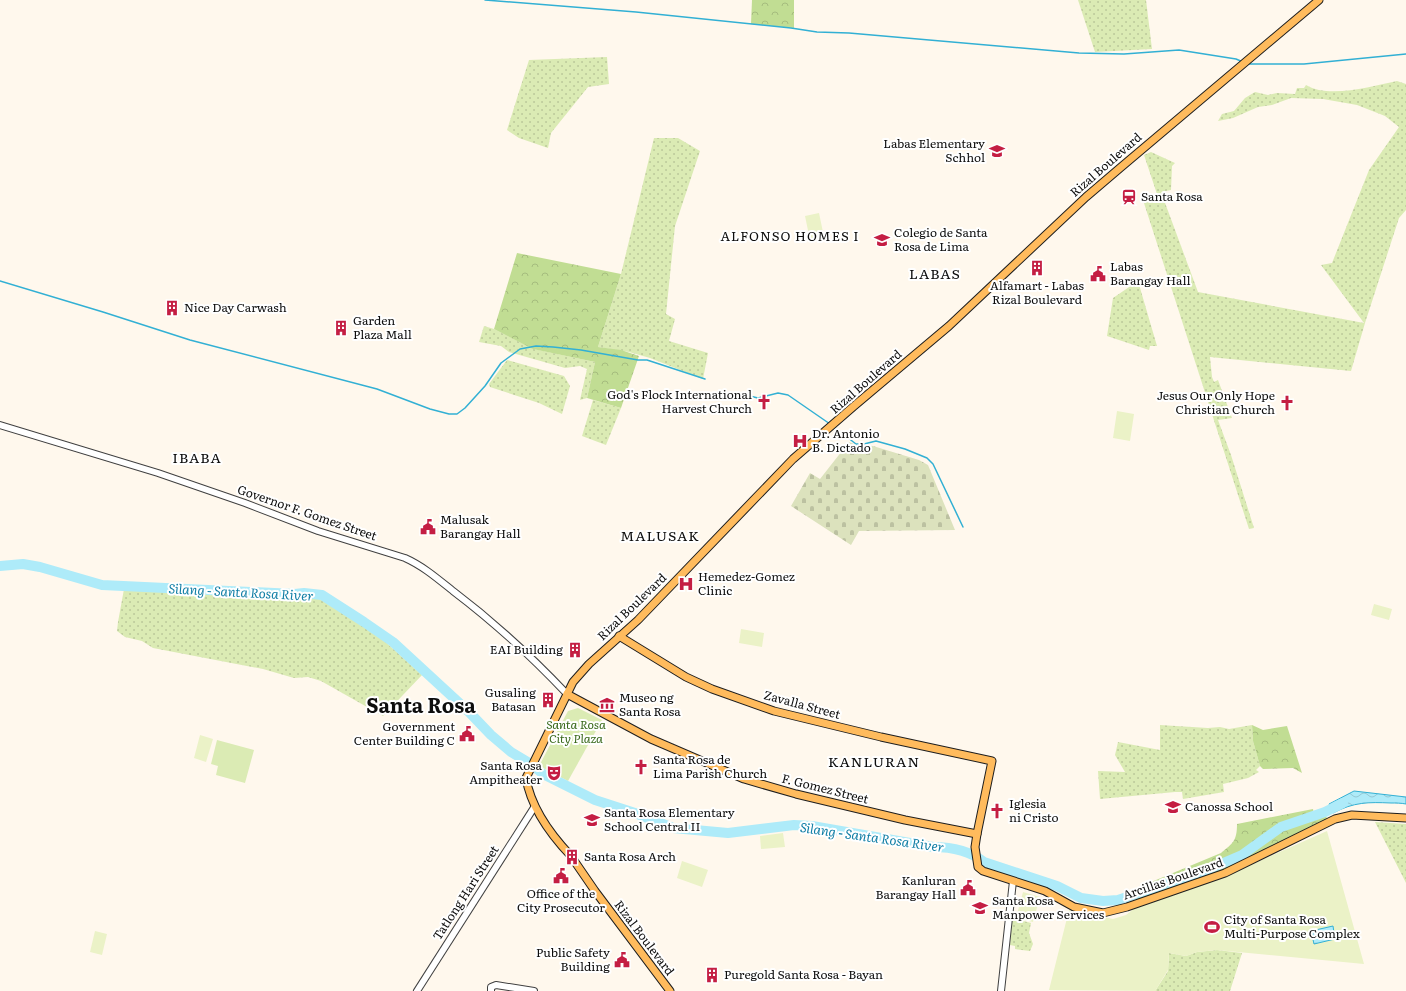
<svg xmlns="http://www.w3.org/2000/svg" width="1406" height="991" font-family="Literata,serif">
<style>
.grass{fill:url(#grass-dots)}
.forest{fill:url(#forest-crowns)}
.cemetery{fill:url(#cemetery-stones)}
.park{fill:#dbebb4}
.pitch{fill:#ebf2c7}
.water{fill:url(#water-waves);stroke:#32b0d4}
.lines{fill:none;stroke-linecap:round;stroke-linejoin:round}
.stream{stroke:#32b0d4;stroke-width:1.5}
.river{stroke:#aeebf9;stroke-width:10}
.minor-casing{stroke:#404040;stroke-width:8}
.major-casing{stroke:#1e1e1e;stroke-width:9}
.minor{stroke:#fff;stroke-width:6}
.major{stroke:#ffbb5d;stroke-width:7}
.labels{text-anchor:middle;stroke-width:4;stroke-linejoin:round;paint-order:stroke}
.poi-label{font-size:12px;fill:#0d0d0d;stroke:#fff;text-anchor:start}
.street-label{font-size:12px;fill:#0d0d0d;stroke:#fff}
.park-label{font-size:12px;font-style:italic;fill:#38681a;stroke:#fff}
.neighbourhood-label{font-size:13px;letter-spacing:1px;fill:#0d0d0d;stroke:#fff}
.water-label{font-size:13px;font-style:italic;fill:#107ea5;stroke:#fff}
.quarter-label{font-size:14px;letter-spacing:1px;fill:#0d0d0d;stroke:#fff}
.town-label{font-size:20px;font-weight:bold;fill:#0d0d0d;stroke:#fff}
</style>
<defs>
<pattern id="grass-dots" width="8" height="8" patternUnits="userSpaceOnUse"><rect width="8" height="8" fill="#dbebb4"/><path d="M2 2h.1M6 6h.1" fill="none" stroke="#bbc89a" stroke-width="1.8" stroke-linecap="round"/></pattern>
<pattern id="forest-crowns" width="20" height="18" patternUnits="userSpaceOnUse"><rect width="20" height="18" fill="#c1dd93"/><path d="M2 6a3 3 0 1 1 6 0M12 15a3 3 0 1 1 6 0" fill="none" stroke="#a5bc7e"/></pattern>
<pattern id="cemetery-stones" width="16" height="16" patternUnits="userSpaceOnUse"><rect width="16" height="16" fill="#dce2bd"/><path d="M2 7V4a2 2 0 0 1 4 0v3zM10 15v-3a2 2 0 0 1 4 0v3z" fill="#bcc1a1"/></pattern>
<pattern id="water-waves" width="16" height="10" patternUnits="userSpaceOnUse"><rect width="16" height="10" fill="#aeebf9"/><path d="M0 5q4-4 8 0t8 0" fill="none" stroke="#94c8d4"/></pattern>
</defs>
<rect width="100%" height="100%" fill="#fff8ed"/>
<!-- grass -->
<g class="grass">
<path d="M1078,0H1146L1152,49L1095,52Z"/>
<path d="M607,57L609,84L588,87L551,133L548,148L519,138L507,130L529,60Z"/>
<path d="M1397,81L1406,84V210L1399,218L1365,323L1351,371L1210,357L1212,377L1214,382L1218,380L1232,418L1218,420L1231,455L1254,528L1249,529L1143,200L1157,194L1144,155L1151,152L1175,163L1172,166L1171,190L1161,192L1198,292L1364,323L1321,265L1332,263L1369,170L1399,127L1385,116L1357,105L1323,99L1291,98L1272,105L1258,107L1233,118L1218,121L1222,114L1234,111L1245,98L1255,92L1268,95L1277,93L1295,94L1297,88H1304L1306,85C1329,99 1372,86 1397,81Z"/>
<path d="M654,138H678L700,151L675,226L666,314L675,319L669,341L708,353L703,379L650,358L629,352L598,347L621,274Z"/>
<path d="M1138,281L1157,346H1150L1149,350L1107,336L1113,298Z"/>
<path d="M484,326L494,329L534,349L595,362L587,398L580,400L587,369L580,366L565,368L509,352L501,346L479,342Z"/>
<path d="M507,360L564,376L570,386L562,414L539,403L490,387L489,384Z"/>
<path d="M593,400L621,408L606,445L582,436Z"/>
<path d="M124,589L208,592L280,596L292,599L305,597L320,599L369,627L422,675L383,716L321,681L308,677L294,678L263,669L153,648L142,641L125,637L117,631L118,622Z"/>
<path d="M1160,725L1208,728L1220,727L1229,729L1252,725L1253,741L1260,766L1256,770L1259,772L1248,778L1223,784L1224,792L1183,799L1182,792H1175L1100,799L1098,771L1125,772L1115,755L1118,742L1160,750Z"/>
<path d="M1375,822L1406,824V883L1405,881Z"/>
<path d="M1012,918L1031,923L1029,933L1033,944L1030,951L1015,949V946L1010,945Z"/>
<path d="M1217,950L1242,953L1230,991H1155L1168,971L1169,953L1186,956L1197,952Z"/>
</g>
<!-- forest -->
<g class="forest">
<path d="M752,0H794V28L751,24Z"/>
<path d="M517,253L621,274L598,347L621,350L639,356L621,408L587,398L595,362L533,349L494,329Z"/>
<path d="M1252,725L1263,730L1287,726L1302,773L1293,768L1263,769L1260,766L1253,741Z"/>
<path d="M1313,809L1314,815L1325,812L1327,819L1217,873L1138,900L1132,890L1221,853C1233,843 1237,841 1237,824Z"/>
</g>
<!-- cemetery -->
<path class="cemetery" d="M849,442L856,445L873,446L919,460L928,465L955,530L859,531L851,545L791,506L810,473L820,479Z"/>
<!-- park -->
<g class="park">
<path d="M578,708L602,720L568,781L539,766L568,711Z"/>
<path d="M217,740L254,750L245,783L216,775L218,766L211,764Z"/>
</g>
<!-- pitch -->
<g class="pitch">
<path d="M819,213L824,237L810,240L805,216Z"/>
<path d="M1117,411L1134,414L1130,441L1113,438Z"/>
<path d="M1374,604L1392,609L1389,620L1371,615Z"/>
<path d="M741,629L764,633L762,647L739,643Z"/>
<path d="M200,735L213,739L206,762L194,758Z"/>
<path d="M1327,831L1364,964L1217,950L1197,952L1186,956L1169,953L1168,970L1155,991L1049,990L1069,910L1113,919L1126,915L1136,907L1221,878Z"/>
<path d="M783,833L785,847L761,849L760,836Z"/>
<path d="M682,861L708,870L702,887L677,878Z"/>
<path d="M1023,892L1040,897L1033,922L1016,918Z"/>
<path d="M95,931L107,934L102,955L90,952Z"/>
</g>
<!-- water -->
<g class="water">
<path d="M1354,791L1406,797V804C1401,803 1396,803 1391,803C1368,802 1354,802 1333,813L1329,804Z"/>
<path d="M1333,926L1335,939L1314,944L1311,931Z"/>
</g>
<g class="lines">
<!-- stream -->
<g class="stream">
<path d="M485,0L636,12L791,28L817,32L849,33L1079,53L1124,54L1179,50L1236,59L1243,62"/>
<path d="M1247,63L1250,64H1304L1406,54"/>
<path d="M0,281L103,312L190,340L377,389L430,409L449,414H457L465,408L485,386L501,363L520,349L536,346L553,347L581,350L638,360H647L705,379"/>
<path d="M737,393L758,398L778,393L788,395L830,424"/>
<path d="M834,427L856,444H864L876,441L905,449L927,458L933,464L963,527"/>
</g>
<!-- river -->
<path class="river" d="M0,566L23,564L40,567L102,585L295,594L304,593L322,595L364,622L393,642L469,712L491,735L511,752L531,764L543,774L595,800L635,813L673,828L728,833L794,825L812,826L933,847C952,847 970,851 984,862L1057,886L1081,898L1103,901L1118,900L1207,870L1242,855L1281,827L1325,812L1343,803"/>
<defs>
<g id="minor">
<path d="M0,425L158,473L245,503L318,531L405,558C423,566 438,579 453,591C494,622 532,657 567,694"/>
<path d="M417,991L535,806"/>
<path d="M491,991V987L496,985L534,991"/>
<path d="M1001,991L1013,881"/>
</g>
<g id="major">
<path d="M619,636L686,677L712,689L774,711L881,737L992,761L977,834L975,847L978,867L983,871L1045,891L1074,907L1103,913L1127,907L1225,873L1335,819L1352,815L1406,818"/>
<path d="M567,694L651,739L744,779L796,794L905,820L977,834"/>
<path d="M571,856C551,835 531,808 526,778L573,682L589,664L638,620L793,459L854,406L949,326L1086,197L1120,168L1319,0"/>
<path d="M573,859L595,891L670,991"/>
</g>
</defs>
<!-- minor casing -->
<use href="#minor" class="minor-casing"/>
<!-- major casing -->
<use href="#major" class="major-casing"/>
<!-- minor -->
<use href="#minor" class="minor"/>
<!-- major -->
<use href="#major" class="major"/>
</g>
<!-- icons -->
<defs>
<symbol id="school-bare" viewBox="-9 -9 18 18"><path d="M0-5L7-2L0 1L-7-2ZM-4 1L0 2.5L4 1V4Q0 6-4 4Z" fill="#c41e43" stroke="#fff" stroke-width="2.5" paint-order="stroke"/></symbol>
<symbol id="station-bare" viewBox="-9 -9 18 18"><path d="M-3-6H3Q5-6 5-4V2Q5 4 3 4L4.5 6H3L1.5 4h-3L-3 6H-4.5L-3 4Q-5 4-5 2V-4Q-5-6-3-6ZM-3.5-4v3h7v-3ZM-3.5 1v1.5H-2V1ZM2 1v1.5H3.5V1Z" fill="#c41e43" stroke="#fff" stroke-width="2.5" paint-order="stroke"/></symbol>
<symbol id="building-bare" viewBox="-9 -9 18 18"><path d="M-4-6H4V6H1V3H-1V6H-4ZM-2.5-4.3h1.7v1.8h-1.7ZM.8-4.3h1.7v1.8H.8ZM-2.5-1h1.7V.8h-1.7ZM.8-1h1.7V.8H.8Z" fill="#c41e43" stroke="#fff" stroke-width="2.5" paint-order="stroke"/></symbol>
<symbol id="civic-bare" viewBox="-9 -9 18 18"><path d="M-.6-6.5H3V-4.5H.6V-3L4-1V1h2V6H-6V1h2V-1L-.6-3ZM-1.2 2.5V6h2.4V2.5Z" fill="#c41e43" stroke="#fff" stroke-width="2.5" paint-order="stroke"/></symbol>
<symbol id="church-bare" viewBox="-9 -9 18 18"><path d="M-1.2-6h2.4v3.5h3.3v2.4h-3.3V6h-2.4V-.1h-3.3v-2.4h3.3Z" fill="#c41e43" stroke="#fff" stroke-width="2.5" paint-order="stroke"/></symbol>
<symbol id="hospital-bare" viewBox="-9 -9 18 18"><path d="M-5-5h3v3.5h4V-5h3V5h-3V1.5h-4V5h-3Z" fill="#c41e43" stroke="#fff" stroke-width="2.5" paint-order="stroke"/></symbol>
<symbol id="museum-bare" viewBox="-9 -9 18 18"><path d="M0-6L6-3V-2H-6V-3ZM-5-1h2V3h-2ZM-1-1h2V3h-2ZM3-1h2V3H3ZM-6 4H6V6H-6Z" fill="#c41e43" stroke="#fff" stroke-width="2.5" paint-order="stroke"/></symbol>
<symbol id="theatre-bare" viewBox="-9 -9 18 18"><path d="M-5-5.5Q0-4 5-5.5V0Q5 5 0 6Q-5 5-5 0ZM-3.3-2.5H-1v1.5H-3.3ZM1-2.5H3.3v1.5H1ZM-2.8 1Q0 5.5 2.8 1Z" fill="#c41e43" stroke="#fff" stroke-width="2.5" paint-order="stroke"/></symbol>
<symbol id="university-bare" viewBox="-9 -9 18 18"><path d="M0-5L7-2L0 1L-7-2ZM-4 1L0 2.5L4 1V4Q0 6-4 4Z" fill="#c41e43" stroke="#fff" stroke-width="2.5" paint-order="stroke"/></symbol>
<symbol id="stadium-bare" viewBox="-9 -9 18 18"><path d="M0-5a6.5 5 0 1 0 0 10a6.5 5 0 1 0 0-10ZM-3.5-1.8h7v3.6h-7Z" fill="#c41e43" stroke="#fff" stroke-width="2.5" paint-order="stroke"/></symbol>
</defs>
<g fill-rule="evenodd">
<use href="#school-bare" x="986" y="140" width="22" height="22"/>
<use href="#station-bare" x="1118" y="186" width="22" height="22"/>
<use href="#school-bare" x="871" y="229" width="22" height="22"/>
<use href="#building-bare" x="1026" y="257" width="22" height="22"/>
<use href="#civic-bare" x="1087" y="263" width="22" height="22"/>
<use href="#building-bare" x="161" y="297" width="22" height="22"/>
<use href="#building-bare" x="330" y="317" width="22" height="22"/>
<use href="#church-bare" x="753" y="391" width="22" height="22"/>
<use href="#church-bare" x="1276" y="392" width="22" height="22"/>
<use href="#hospital-bare" x="789" y="430" width="22" height="22"/>
<use href="#civic-bare" x="417" y="516" width="22" height="22"/>
<use href="#hospital-bare" x="675" y="573" width="22" height="22"/>
<use href="#building-bare" x="564" y="639" width="22" height="22"/>
<use href="#building-bare" x="537" y="689" width="22" height="22"/>
<use href="#museum-bare" x="596" y="694" width="22" height="22"/>
<use href="#civic-bare" x="456" y="723" width="22" height="22"/>
<use href="#church-bare" x="630" y="756" width="22" height="22"/>
<use href="#theatre-bare" x="543" y="762" width="22" height="22"/>
<use href="#school-bare" x="1162" y="796" width="22" height="22"/>
<use href="#church-bare" x="986" y="800" width="22" height="22"/>
<use href="#school-bare" x="581" y="809" width="22" height="22"/>
<use href="#building-bare" x="561" y="846" width="22" height="22"/>
<use href="#civic-bare" x="550" y="865" width="22" height="22"/>
<use href="#civic-bare" x="957" y="877" width="22" height="22"/>
<use href="#university-bare" x="969" y="897" width="22" height="22"/>
<use href="#stadium-bare" x="1201" y="916" width="22" height="22"/>
<use href="#civic-bare" x="611" y="949" width="22" height="22"/>
<use href="#building-bare" x="701" y="964" width="22" height="22"/>
</g>
<g class="labels">
<!-- poi labels -->
<g class="poi-label">
<text x="985" y="148" text-anchor="end">Labas Elementary<tspan x="985" dy="14">Schhol</tspan></text>
<text x="1141" y="201">Santa Rosa</text>
<text x="894" y="237">Colegio de Santa<tspan x="894" dy="14">Rosa de Lima</tspan></text>
<text x="1110" y="271">Labas<tspan x="1110" dy="14">Barangay Hall</tspan></text>
<text x="1037" y="290" text-anchor="middle">Alfamart - Labas<tspan x="1037" dy="14">Rizal Boulevard</tspan></text>
<text x="184" y="312">Nice Day Carwash</text>
<text x="353" y="325">Garden<tspan x="353" dy="14">Plaza Mall</tspan></text>
<text x="752" y="399" text-anchor="end">God's Flock International<tspan x="752" dy="14">Harvest Church</tspan></text>
<text x="1275" y="400" text-anchor="end">Jesus Our Only Hope<tspan x="1275" dy="14">Christian Church</tspan></text>
<text x="812" y="438">Dr. Antonio<tspan x="812" dy="14">B. Dictado</tspan></text>
<text x="440" y="524">Malusak<tspan x="440" dy="14">Barangay Hall</tspan></text>
<text x="698" y="581">Hemedez-Gomez<tspan x="698" dy="14">Clinic</tspan></text>
<text x="563" y="654" text-anchor="end">EAI Building</text>
<text x="536" y="697" text-anchor="end">Gusaling<tspan x="536" dy="14">Batasan</tspan></text>
<text x="619" y="702">Museo ng<tspan x="619" dy="14">Santa Rosa</tspan></text>
<text x="455" y="731" text-anchor="end">Government<tspan x="455" dy="14">Center Building C</tspan></text>
<text x="653" y="764">Santa Rosa de<tspan x="653" dy="14">Lima Parish Church</tspan></text>
<text x="542" y="770" text-anchor="end">Santa Rosa<tspan x="542" dy="14">Ampitheater</tspan></text>
<text x="1009" y="808">Iglesia<tspan x="1009" dy="14">ni Cristo</tspan></text>
<text x="1185" y="811">Canossa School</text>
<text x="604" y="817">Santa Rosa Elementary<tspan x="604" dy="14">School Central II</tspan></text>
<text x="584" y="861">Santa Rosa Arch</text>
<text x="956" y="885" text-anchor="end">Kanluran<tspan x="956" dy="14">Barangay Hall</tspan></text>
<text x="561" y="898" text-anchor="middle">Office of the<tspan x="561" dy="14">City Prosecutor</tspan></text>
<text x="992" y="905">Santa Rosa<tspan x="992" dy="14">Manpower Services</tspan></text>
<text x="1224" y="924">City of Santa Rosa<tspan x="1224" dy="14">Multi-Purpose Complex</tspan></text>
<text x="610" y="957" text-anchor="end">Public Safety<tspan x="610" dy="14">Building</tspan></text>
<text x="724" y="979">Puregold Santa Rosa - Bayan</text>
</g>
<!-- street labels -->
<g class="street-label">
<text transform="translate(1106 165) rotate(-41)" y="4">Rizal Boulevard</text>
<text transform="translate(866 382) rotate(-41)" y="4">Rizal Boulevard</text>
<text transform="translate(307 513) rotate(19)" y="4">Governor F. Gomez Street</text>
<text transform="translate(632 607) rotate(-44)" y="4">Rizal Boulevard</text>
<text transform="translate(802 705) rotate(15)" y="4">Zavalla Street</text>
<text transform="translate(825 789) rotate(14)" y="4">F. Gomez Street</text>
<text transform="translate(1173 879) rotate(-19)" y="4">Arcillas Boulevard</text>
<text transform="translate(466 893) rotate(-57)" y="4">Tatlong Hari Street</text>
<text transform="translate(644 938) rotate(53)" y="4">Rizal Boulevard</text>
</g>
<!-- park labels -->
<g class="park-label">
<text x="576" y="729">Santa Rosa<tspan x="576" dy="14">City Plaza</tspan></text>
</g>
<!-- neighbourhood labels -->
<g class="neighbourhood-label">
<text x="790" y="241">ALFONSO HOMES I</text>
</g>
<!-- water labels -->
<g class="water-label">
<text transform="translate(241 592) rotate(3)" y="5">Silang - Santa Rosa River</text>
<text transform="translate(872 837) rotate(8)" y="5">Silang - Santa Rosa River</text>
</g>
<!-- quarter labels -->
<g class="quarter-label">
<text x="935" y="279">LABAS</text>
<text x="197" y="463">IBABA</text>
<text x="660" y="541">MALUSAK</text>
<text x="874" y="767">KANLURAN</text>
</g>
<!-- town labels -->
<g class="town-label">
<text x="421" y="713">Santa Rosa</text>
</g>
</g>
</svg>
